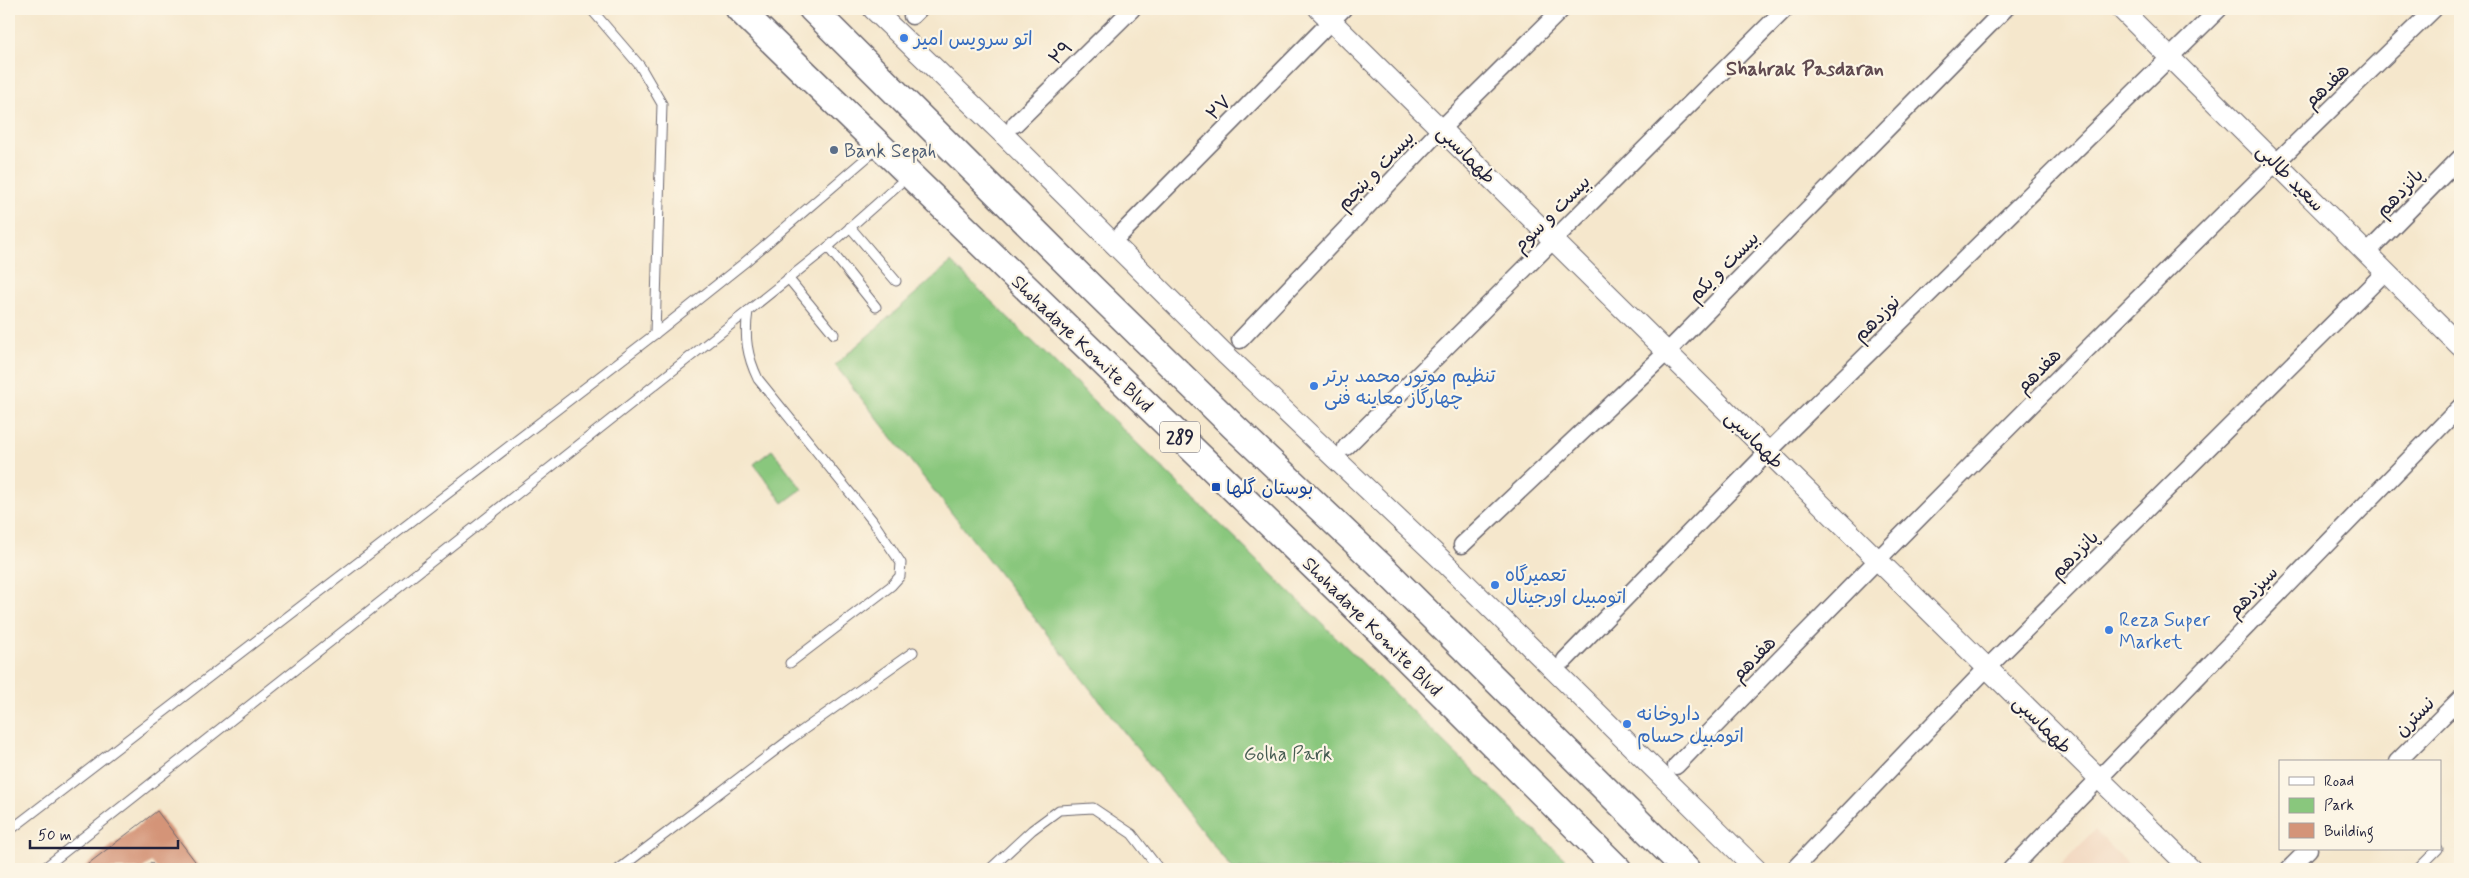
<svg xmlns="http://www.w3.org/2000/svg" width="2469" height="878" font-family="Mynerve,'Playpen Sans Arabic',sans-serif">
<style>
.built{fill:#f1d5bd}
.green{fill:#89c77d;stroke:#56745c}
.building{fill:#d49478}
.lines{fill:none;stroke-linecap:round;stroke-linejoin:round}
.service-casing{stroke:#6c676e;stroke-width:11}
.minor-casing{stroke:#6c676e;stroke-width:19}
.tertiary-casing{stroke:#6c676e;stroke-width:22}
.primary-casing{stroke:#6c676e;stroke-width:29}
.service{stroke:#fff;stroke-width:9}
.minor{stroke:#fff;stroke-width:16}
.tertiary{stroke:#fff;stroke-width:20}
.primary{stroke:#fff;stroke-width:26}
.shop-dot{fill:#3f7fe0;stroke:#fcf5e5;stroke-width:2}
.service-dot{fill:#5c6f8a;stroke:#fcf5e5;stroke-width:2}
.transit-dot{fill:#1a4fb4;stroke:#fcf5e5;stroke-width:2}
.labels{text-anchor:middle;stroke-width:4.5;stroke-linejoin:round;paint-order:stroke}
.shield{fill:#fcf5e5;stroke:#63616e;stroke-width:1}
.shield-label{font-size:18px;font-weight:bold;fill:#22223b}
.shop-label{font-size:19px;fill:#366cbe;stroke:#fcf5e5;text-anchor:start}
.street-label{font-size:19px;fill:#22223b;stroke:#fcf5e5}
.service-label{font-size:19px;fill:#4e5e75;stroke:#fcf5e5;text-anchor:start}
.transit-label{font-size:19px;fill:#164399;stroke:#fcf5e5;text-anchor:start}
.park-label{font-size:19px;fill:#465c52;stroke:#fcf5e5}
.neighbourhood-label{font-size:20px;font-weight:bold;fill:#604a50;stroke:#fcf5e5}
</style>
<rect width="100%" height="100%" fill="#fcf5e5"/>
<filter id="ink" filterUnits="userSpaceOnUse"><feTurbulence type="fractalNoise" baseFrequency=".02" numOctaves="2"/><feDisplacementMap in="SourceGraphic" scale="10" xChannelSelector="R" yChannelSelector="G"/><feConvolveMatrix kernelMatrix="1 2 1 2 8 2 1 2 1" color-interpolation-filters="sRGB"/></filter>
<filter id="wash" filterUnits="userSpaceOnUse"><feTurbulence type="fractalNoise" baseFrequency=".0096" numOctaves="4" result="noise"/><feDisplacementMap in="SourceGraphic" scale="20" xChannelSelector="R" yChannelSelector="G"/><feGaussianBlur stdDeviation="1.12" result="paint"/><feColorMatrix in="noise" values="0 0 0 0 0 0 0 0 0 0 0 0 0 0 0 0 0 1.4 0 .05"/><feComposite in="paint" operator="in"/></filter>
<g filter="url(#wash)">
<rect width="100%" height="100%" fill="#f5e7cc"/>
<!-- built -->
<path class="built" d="M2095,830L2133,869H2057Z"/>
<!-- green -->
<g class="green">
<path d="M951,262L1528,824L1575,869H1232L835,365Z"/>
<path d="M772,450L802,489L783,503L754,464Z"/>
</g>
<g id="blocks">
<!-- building -->
<path class="building" d="M157,811L201,869H157L151,862L142,869H86L84,867Z"/>
</g>
</g>
<g filter="url(#ink)">
<use href="#blocks" fill-opacity="0" stroke="#6c676e" stroke-width="1"/>
<g class="lines">
<defs>
<g id="service">
<path d="M591,9L640,66L662,104L655,334"/>
<path d="M850,227L896,281"/>
<path d="M828,247L876,307"/>
<path d="M788,278L834,334"/>
<path d="M748,311C744,337 747,356 758,379L872,520L901,563L900,576L891,586L790,663"/>
<path d="M9,831L655,334L744,263L879,147"/>
<path d="M43,869L748,311L828,247L907,177"/>
<path d="M619,869L789,740L913,652"/>
<path d="M990,869L1032,830L1059,810L1093,808L1132,834L1159,869"/>
<path d="M2418,869L2438,849"/>
</g>
<g id="minor">
<path d="M912,16L919,9"/>
<path d="M1015,124L1132,9"/>
<path d="M1122,233L1343,9"/>
<path d="M2367,253L2460,158"/>
<path d="M1240,340L1441,129L1562,9"/>
<path d="M1346,447L1785,9"/>
<path d="M1462,545L1667,352L2005,9"/>
<path d="M1565,660L1768,452L2219,9"/>
<path d="M2397,762L2460,699"/>
<path d="M1676,766C1925,509 2177,257 2434,9"/>
<path d="M1794,869L1987,668L2385,272"/>
<path d="M2011,869L2460,407"/>
<path d="M2289,869L2309,849"/>
</g>
<g id="tertiary">
<path d="M873,9L1004,135L1226,355L1443,561L1756,869"/>
<path d="M1319,9L2191,869"/>
<path d="M2121,9L2460,346"/>
</g>
<g id="primary">
<path d="M739,9L1347,599L1618,869"/>
<path d="M812,9L1092,288L1234,427L1384,569L1686,869"/>
</g>
</defs>
<!-- service casing -->
<use href="#service" class="service-casing"/>
<!-- minor casing -->
<use href="#minor" class="minor-casing"/>
<!-- tertiary casing -->
<use href="#tertiary" class="tertiary-casing"/>
<!-- primary casing -->
<use href="#primary" class="primary-casing"/>
<!-- service -->
<use href="#service" class="service"/>
<!-- minor -->
<use href="#minor" class="minor"/>
<!-- tertiary -->
<use href="#tertiary" class="tertiary"/>
<!-- primary -->
<use href="#primary" class="primary"/>
</g>
</g>
<!-- markers -->
<g class="shop-dot">
<circle cx="904" cy="38" r="5"/>
<circle cx="1314" cy="386" r="5"/>
<circle cx="1495" cy="585" r="5"/>
<circle cx="2109" cy="630" r="5"/>
<circle cx="1627" cy="724" r="5"/>
</g>
<circle class="service-dot" cx="834" cy="150" r="5"/>
<rect class="transit-dot" x="1211" y="482" width="10" height="10" rx="2.5"/>
<g class="labels">
<!-- shield labels -->
<rect class="shield" x="1160" y="421.5" width="40" height="31" rx="4"/>
<g class="shield-label">
<text x="1180" y="443">289</text>
</g>
<!-- shop labels -->
<g class="shop-label">
<text x="914" y="45">اتو سرویس امیر</text>
<text x="1324" y="382">تنظیم موتور محمد برتر<tspan x="1324" dy="22">چهارگاز معاینه فنی</tspan></text>
<text x="1505" y="581">تعمیرگاه<tspan x="1505" dy="22">اتومبیل اورجینال</tspan></text>
<text x="2119" y="626">Reza Super<tspan x="2119" dy="22">Market</tspan></text>
<text x="1637" y="720">داروخانه<tspan x="1637" dy="22">اتومبیل حسام</tspan></text>
</g>
<!-- street labels -->
<g class="street-label">
<text transform="translate(1060 52) rotate(-45)" y="7">۲۹</text>
<text transform="translate(2326 85) rotate(-44)" y="7">هفدهم</text>
<text transform="translate(1218 107) rotate(-45)" y="7">۲۷</text>
<text transform="translate(1467 154) rotate(45)" y="7">طهماسبی</text>
<text transform="translate(1375 170) rotate(-46)" y="7">بیست و پنجم</text>
<text transform="translate(2291 177) rotate(45)" y="7">سعید طالبی</text>
<text transform="translate(2399 192) rotate(-46)" y="7">پانزدهم</text>
<text transform="translate(1551 213) rotate(-45)" y="7">بیست و سوم</text>
<text transform="translate(1723 266) rotate(-45)" y="7">بیست و یکم</text>
<text transform="translate(1876 318) rotate(-45)" y="7">نوزدهم</text>
<text transform="translate(1083 343) rotate(44)" y="7">Shohadaye Komite Blvd</text>
<text transform="translate(2038 370) rotate(-45)" y="7">هفدهم</text>
<text transform="translate(1755 439) rotate(45)" y="7">طهماسبی</text>
<text transform="translate(2074 554) rotate(-45)" y="7">پانزدهم</text>
<text transform="translate(2252 591) rotate(-46)" y="7">سیزدهم</text>
<text transform="translate(1373 626) rotate(45)" y="7">Shohadaye Komite Blvd</text>
<text transform="translate(1753 658) rotate(-46)" y="7">هفدهم</text>
<text transform="translate(2414 716) rotate(-45)" y="7">نسترن</text>
<text transform="translate(2043 724) rotate(45)" y="7">طهماسبی</text>
</g>
<!-- service labels -->
<g class="service-label">
<text x="844" y="157">Bank Sepah</text>
</g>
<!-- transit labels -->
<g class="transit-label">
<text x="1226" y="494">بوستان گلها</text>
</g>
<!-- park labels -->
<g class="park-label">
<text x="1288" y="760">Golha Park</text>
</g>
<!-- neighbourhood labels -->
<g class="neighbourhood-label">
<text x="1805" y="75">Shahrak Pasdaran</text>
</g>
</g>
<!-- margin -->
<rect width="2469" height="878" fill="none" stroke="#fcf5e5" stroke-width="30"/>
<!-- legend -->
<rect x="2279" y="760" width="162" height="90" fill="#fcf5e5" stroke="#a5a1a1"/>
<rect x="2289" y="777" width="25" height="8" fill="#ffffff" stroke="#a5a1a1"/>
<text x="2324" y="786" font-size="15" fill="#22223b">Road</text>
<rect x="2289" y="798" width="25" height="15" fill="#89c77d" stroke="#a5a1a1"/>
<text x="2324" y="810" font-size="15" fill="#22223b">Park</text>
<rect x="2289" y="823" width="25" height="15" fill="#d49478" stroke="#a5a1a1"/>
<text x="2324" y="836" font-size="15" fill="#22223b">Building</text>
<!-- scale -->
<path d="M30 840v8h148v-8" fill="none" stroke="#22223b" stroke-width="2.5"/>
<text x="38" y="840" font-size="15" fill="#22223b" stroke="#fcf5e5" stroke-width="4" paint-order="stroke">50 m</text>
</svg>
